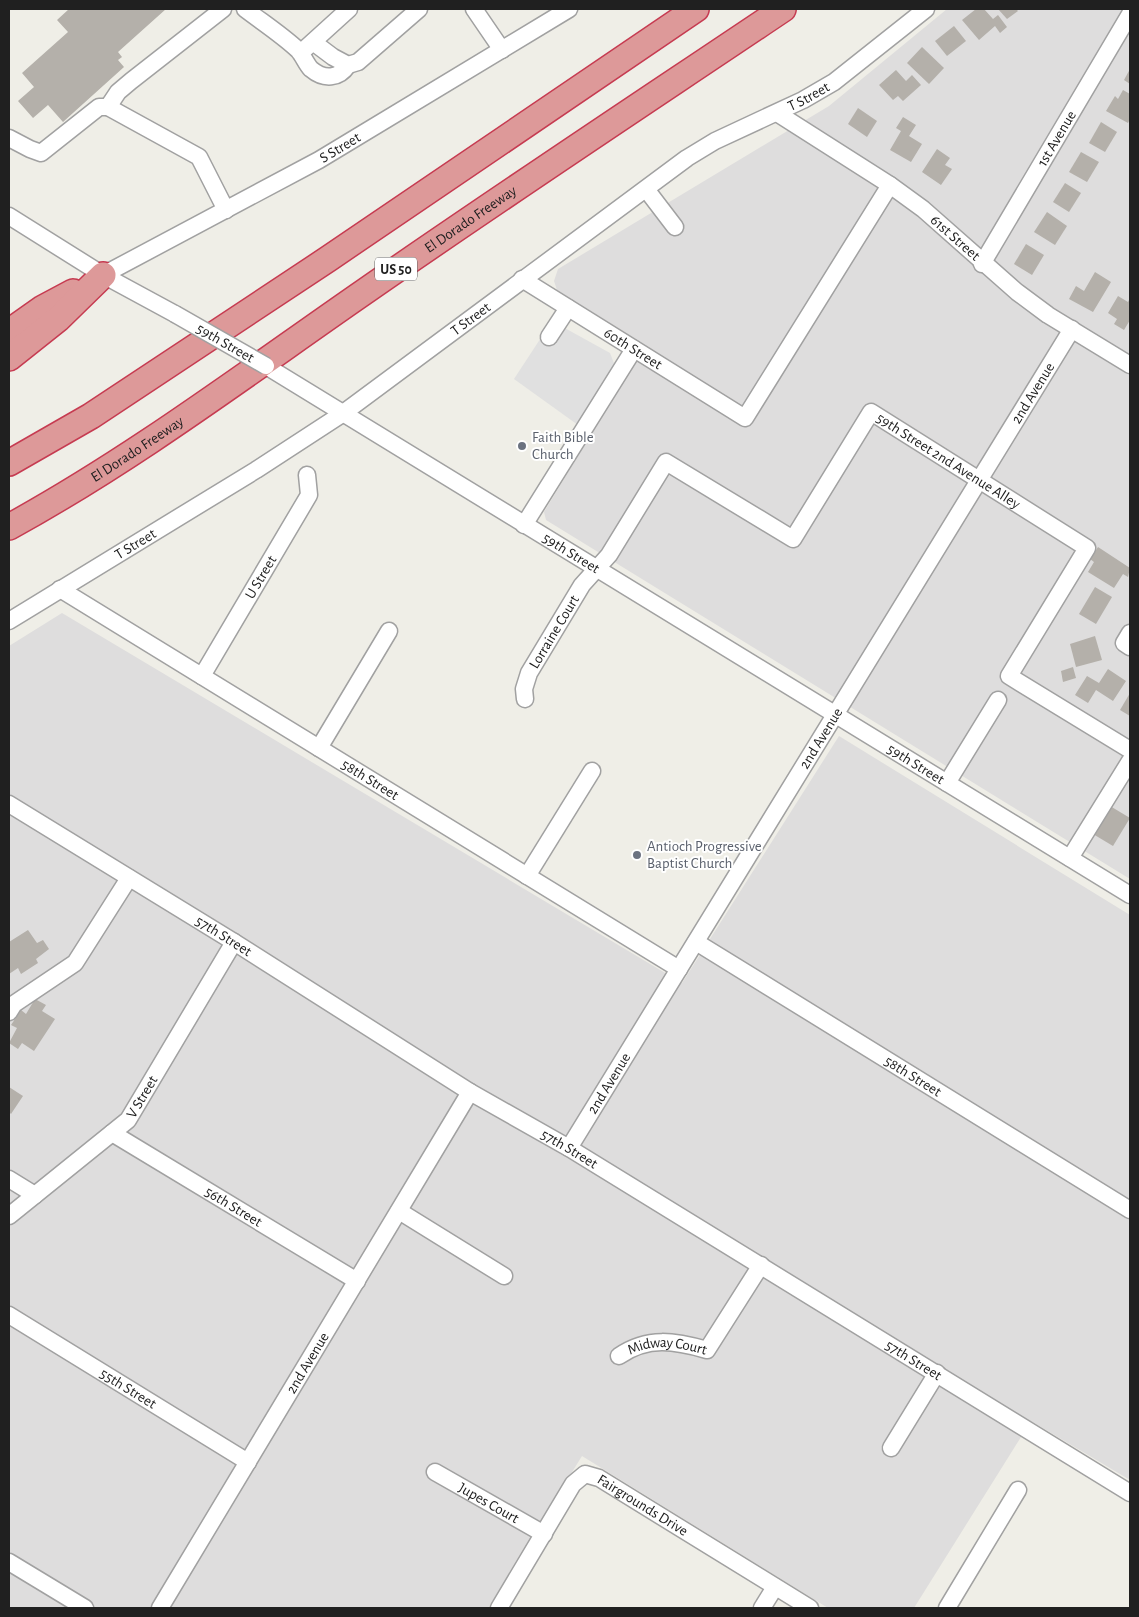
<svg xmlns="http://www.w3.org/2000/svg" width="1139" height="1617" font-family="'Alegreya Sans',sans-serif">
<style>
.residential{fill:#dedddd}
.parking{fill:#e0e0e0}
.building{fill:#b4b0aa}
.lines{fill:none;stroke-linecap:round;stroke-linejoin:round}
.minor-casing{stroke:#a1a1a1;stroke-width:19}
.highway-casing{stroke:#c63b51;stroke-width:28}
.minor{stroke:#fff;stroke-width:16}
.highway{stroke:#d99;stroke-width:25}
.minor-bridge-casing{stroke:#a1a1a1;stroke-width:19;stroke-linecap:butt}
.minor-bridge{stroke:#fff;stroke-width:16}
.worship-dot{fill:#6b7280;stroke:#fff;stroke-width:2}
.labels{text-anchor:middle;stroke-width:4;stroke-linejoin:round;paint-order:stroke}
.shield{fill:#fff;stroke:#636363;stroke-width:1}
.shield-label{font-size:14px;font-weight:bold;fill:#202020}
.street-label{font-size:15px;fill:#202020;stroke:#fff}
.worship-label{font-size:15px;fill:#5b616d;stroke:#fff;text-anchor:start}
</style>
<rect width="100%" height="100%" fill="#efeee7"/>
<!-- residential -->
<g class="residential">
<path d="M947,9H1130V879L546,520L544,512L645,345L557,290L554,281L558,269L829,106Z"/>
<path d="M62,613L682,983L839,736L1130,915V1480L1031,1421L914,1608H828L582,1456L488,1608H9V646Z"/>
</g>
<!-- parking -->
<path class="parking" d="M552,321L610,353L615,366L578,425L514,379Z"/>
<!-- building -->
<g class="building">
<path d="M69,9H166L118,52L122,57L118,60L124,67L63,122L48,105L33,118L18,101L34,87L22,73L68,32L57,20Z"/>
<path d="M976,9H984L993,19L998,15L1007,27L1000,33L995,26L979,40L962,20Z"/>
<path d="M998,9H1016L1018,11L1007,19Z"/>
<path d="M954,26L966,41L947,56L935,41Z"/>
<path d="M922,47L944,68L929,84L907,63Z"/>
<path d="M1130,69V84L1124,80Z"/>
<path d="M896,70L906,81L912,75L921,85L903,101L898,96L893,100L879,85Z"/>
<path d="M1123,90L1130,94V119L1128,123L1106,111L1115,96L1118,99Z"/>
<path d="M858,108L877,121L867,137L848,124Z"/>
<path d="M903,117L916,125L909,136L922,144L911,162L890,150L901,131L896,128Z"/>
<path d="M1101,122L1117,132L1105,152L1089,143Z"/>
<path d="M937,149L950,158L945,165L952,169L941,185L922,172Z"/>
<path d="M1081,152L1099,162L1087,182L1069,172Z"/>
<path d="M1065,183L1081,193L1069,212L1053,202Z"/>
<path d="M1047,212L1067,226L1055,245L1034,232Z"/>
<path d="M1026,244L1044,255L1032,275L1014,264Z"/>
<path d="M1095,272L1111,282L1093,312L1069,299L1076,286L1084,291Z"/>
<path d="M1118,296L1128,302L1130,298V320L1124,330L1114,324L1117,319L1108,313Z"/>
<path d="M1098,547L1130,568L1128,577L1123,574L1114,588L1088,572L1094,562L1090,559Z"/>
<path d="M1095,587L1112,597L1096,624L1079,614Z"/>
<path d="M1095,636L1102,660L1076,667L1070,644Z"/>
<path d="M1073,667L1076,678L1063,682L1061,671Z"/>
<path d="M1108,669L1126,681L1113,701L1096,690L1088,703L1075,695L1087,676L1099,683Z"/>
<path d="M1130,693V716L1120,710Z"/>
<path d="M1110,806L1130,818L1113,846L1093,834Z"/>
<path d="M28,930L37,943L43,940L49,949L36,959L38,963L21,974L18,968L9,974V942Z"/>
<path d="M35,999L46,1005L42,1011L55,1019L34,1051L22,1043L18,1049L9,1043L17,1028L11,1025L21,1010L26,1014Z"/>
<path d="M9,1087L23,1096L11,1114L9,1112Z"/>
</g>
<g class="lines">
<defs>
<g id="minor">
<path d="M245,9C262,22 282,35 298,50C303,55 306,64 311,69C324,80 339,79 348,65"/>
<path d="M474,9L502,50"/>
<path d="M313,42L333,57L348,65L358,62L419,9"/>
<path d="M306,48L349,9"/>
<path d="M108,107L118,92L131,81L223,9"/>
<path id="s1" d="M777,113L890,185L923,209L1017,292L1048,315L1130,365"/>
<path d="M9,138L30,149L41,153L99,107H108L199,157L226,210"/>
<path d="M646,189L675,227"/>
<path d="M9,216L103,275L175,314"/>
<path id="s2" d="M982,264L1130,14"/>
<path id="s3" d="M103,275L319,160L569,9"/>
<path id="s4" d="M522,279L745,418L890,185"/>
<path d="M549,337L568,308"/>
<path id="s5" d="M266,366L1130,895"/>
<path d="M524,525L634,349"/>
<path id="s6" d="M60,589L679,969"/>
<path id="s7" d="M9,621L256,470L342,414L687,158L715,141L803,100L834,82L926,9"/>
<path d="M1130,633L1124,643L1130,647"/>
<path id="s8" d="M202,676L309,495L307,475"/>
<path id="s9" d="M525,699L524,689L529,673L582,585L609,555L666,462L793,539L871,412L1087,548L1009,676L1130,750"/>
<path d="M319,748L389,631"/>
<path d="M947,783L998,700"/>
<path id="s10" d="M9,804L234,942L470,1092L569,1148L1130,1493"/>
<path d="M1070,858L1130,761"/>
<path d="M527,876L592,771"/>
<path id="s11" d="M696,942L1130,1210"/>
<path d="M9,1012L14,1004L75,963L129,878"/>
<path id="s12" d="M112,1133L357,1281"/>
<path id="s13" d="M569,1148L1072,329"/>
<path d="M9,1179L35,1195"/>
<path d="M399,1211L504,1276"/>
<path id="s14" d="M9,1216L128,1120L234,942"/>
<path id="s15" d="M9,1315L248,1462"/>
<path id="s16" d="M619,1356C648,1336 675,1341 707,1350L761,1265"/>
<path d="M891,1448L937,1373"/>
<path id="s17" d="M435,1472L544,1534"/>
<path d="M9,1562L85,1608"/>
<path id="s18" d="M160,1608L470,1092"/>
<path id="s19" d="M499,1608L573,1484L585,1474L599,1478L810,1608"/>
<path d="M762,1608L775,1587"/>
<path d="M947,1608L1018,1490"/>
</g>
<g id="highway">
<path d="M9,332L43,308L73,292"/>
<path d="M9,358L58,319L103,275"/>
<path d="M9,463L91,416L328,259L696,9"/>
<path id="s20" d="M9,527C133,459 247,373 364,292C502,196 643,103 783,9"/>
</g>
</defs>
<!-- minor casing -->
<use href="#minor" class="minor-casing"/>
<!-- highway casing -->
<use href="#highway" class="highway-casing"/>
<!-- minor -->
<use href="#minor" class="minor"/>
<!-- highway -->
<use href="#highway" class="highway"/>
<defs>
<g id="minor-bridge">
<path id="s21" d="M175,314L266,366"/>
</g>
</defs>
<!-- minor-bridge casing -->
<use href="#minor-bridge" class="minor-bridge-casing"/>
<!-- minor-bridge -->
<use href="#minor-bridge" class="minor-bridge"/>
</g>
<!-- markers -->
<g class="worship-dot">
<circle cx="522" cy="446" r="5"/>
<circle cx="637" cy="855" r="5"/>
</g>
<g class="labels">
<!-- shield labels -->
<rect class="shield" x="375" y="257.5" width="42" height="23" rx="4"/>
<g class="shield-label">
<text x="396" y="274">US 50</text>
</g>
<!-- street labels -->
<g class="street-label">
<text dy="5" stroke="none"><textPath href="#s7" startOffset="958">T Street</textPath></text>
<text dy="5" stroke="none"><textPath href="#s2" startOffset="146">1st Avenue</textPath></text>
<text dy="5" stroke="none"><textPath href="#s3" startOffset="269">S Street</textPath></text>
<text dy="5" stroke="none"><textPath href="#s20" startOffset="555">El Dorado Freeway</textPath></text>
<text dy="5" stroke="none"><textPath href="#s1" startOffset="218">61st Street</textPath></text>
<text dy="5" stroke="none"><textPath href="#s7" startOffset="552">T Street</textPath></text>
<text dy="5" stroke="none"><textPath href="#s21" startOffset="58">59th Street</textPath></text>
<text dy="5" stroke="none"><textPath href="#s4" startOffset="131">60th Street</textPath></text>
<text dy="5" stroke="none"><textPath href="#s13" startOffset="886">2nd Avenue</textPath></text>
<text dy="5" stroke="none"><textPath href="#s20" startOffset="150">El Dorado Freeway</textPath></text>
<text dy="5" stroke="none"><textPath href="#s9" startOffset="668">59th Street 2nd Avenue Alley</textPath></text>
<text dy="5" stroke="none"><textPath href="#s7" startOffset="148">T Street</textPath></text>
<text dy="5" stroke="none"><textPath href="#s5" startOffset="358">59th Street</textPath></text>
<text dy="5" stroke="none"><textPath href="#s8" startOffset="115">U Street</textPath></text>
<text dy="5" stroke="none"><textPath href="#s9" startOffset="75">Lorraine Court</textPath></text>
<text dy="5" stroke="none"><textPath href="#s13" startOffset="481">2nd Avenue</textPath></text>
<text dy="5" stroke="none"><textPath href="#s5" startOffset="762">59th Street</textPath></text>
<text dy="5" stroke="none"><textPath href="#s6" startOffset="364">58th Street</textPath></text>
<text dy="5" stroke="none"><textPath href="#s10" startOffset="252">57th Street</textPath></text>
<text dy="5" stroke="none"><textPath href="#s11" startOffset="255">58th Street</textPath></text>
<text dy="5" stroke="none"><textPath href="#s13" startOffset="76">2nd Avenue</textPath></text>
<text dy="5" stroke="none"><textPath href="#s14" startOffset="180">V Street</textPath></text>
<text dy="5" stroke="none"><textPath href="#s10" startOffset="658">57th Street</textPath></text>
<text dy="5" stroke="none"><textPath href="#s12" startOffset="142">56th Street</textPath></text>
<text dy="5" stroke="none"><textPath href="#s16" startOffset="51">Midway Court</textPath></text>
<text dy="5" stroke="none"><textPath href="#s10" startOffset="1062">57th Street</textPath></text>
<text dy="5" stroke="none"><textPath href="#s18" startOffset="286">2nd Avenue</textPath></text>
<text dy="5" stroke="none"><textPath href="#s15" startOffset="140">55th Street</textPath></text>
<text dy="5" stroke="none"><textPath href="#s17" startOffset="62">Jupes Court</textPath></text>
<text dy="5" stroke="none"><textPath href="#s19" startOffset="226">Fairgrounds Drive</textPath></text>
</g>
<!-- worship labels -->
<g class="worship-label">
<text x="532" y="442">Faith Bible<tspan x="532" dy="17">Church</tspan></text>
<text x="647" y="851">Antioch Progressive<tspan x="647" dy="17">Baptist Church</tspan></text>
</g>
</g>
<!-- border -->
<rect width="1139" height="1617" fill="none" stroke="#202020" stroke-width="20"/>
</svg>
